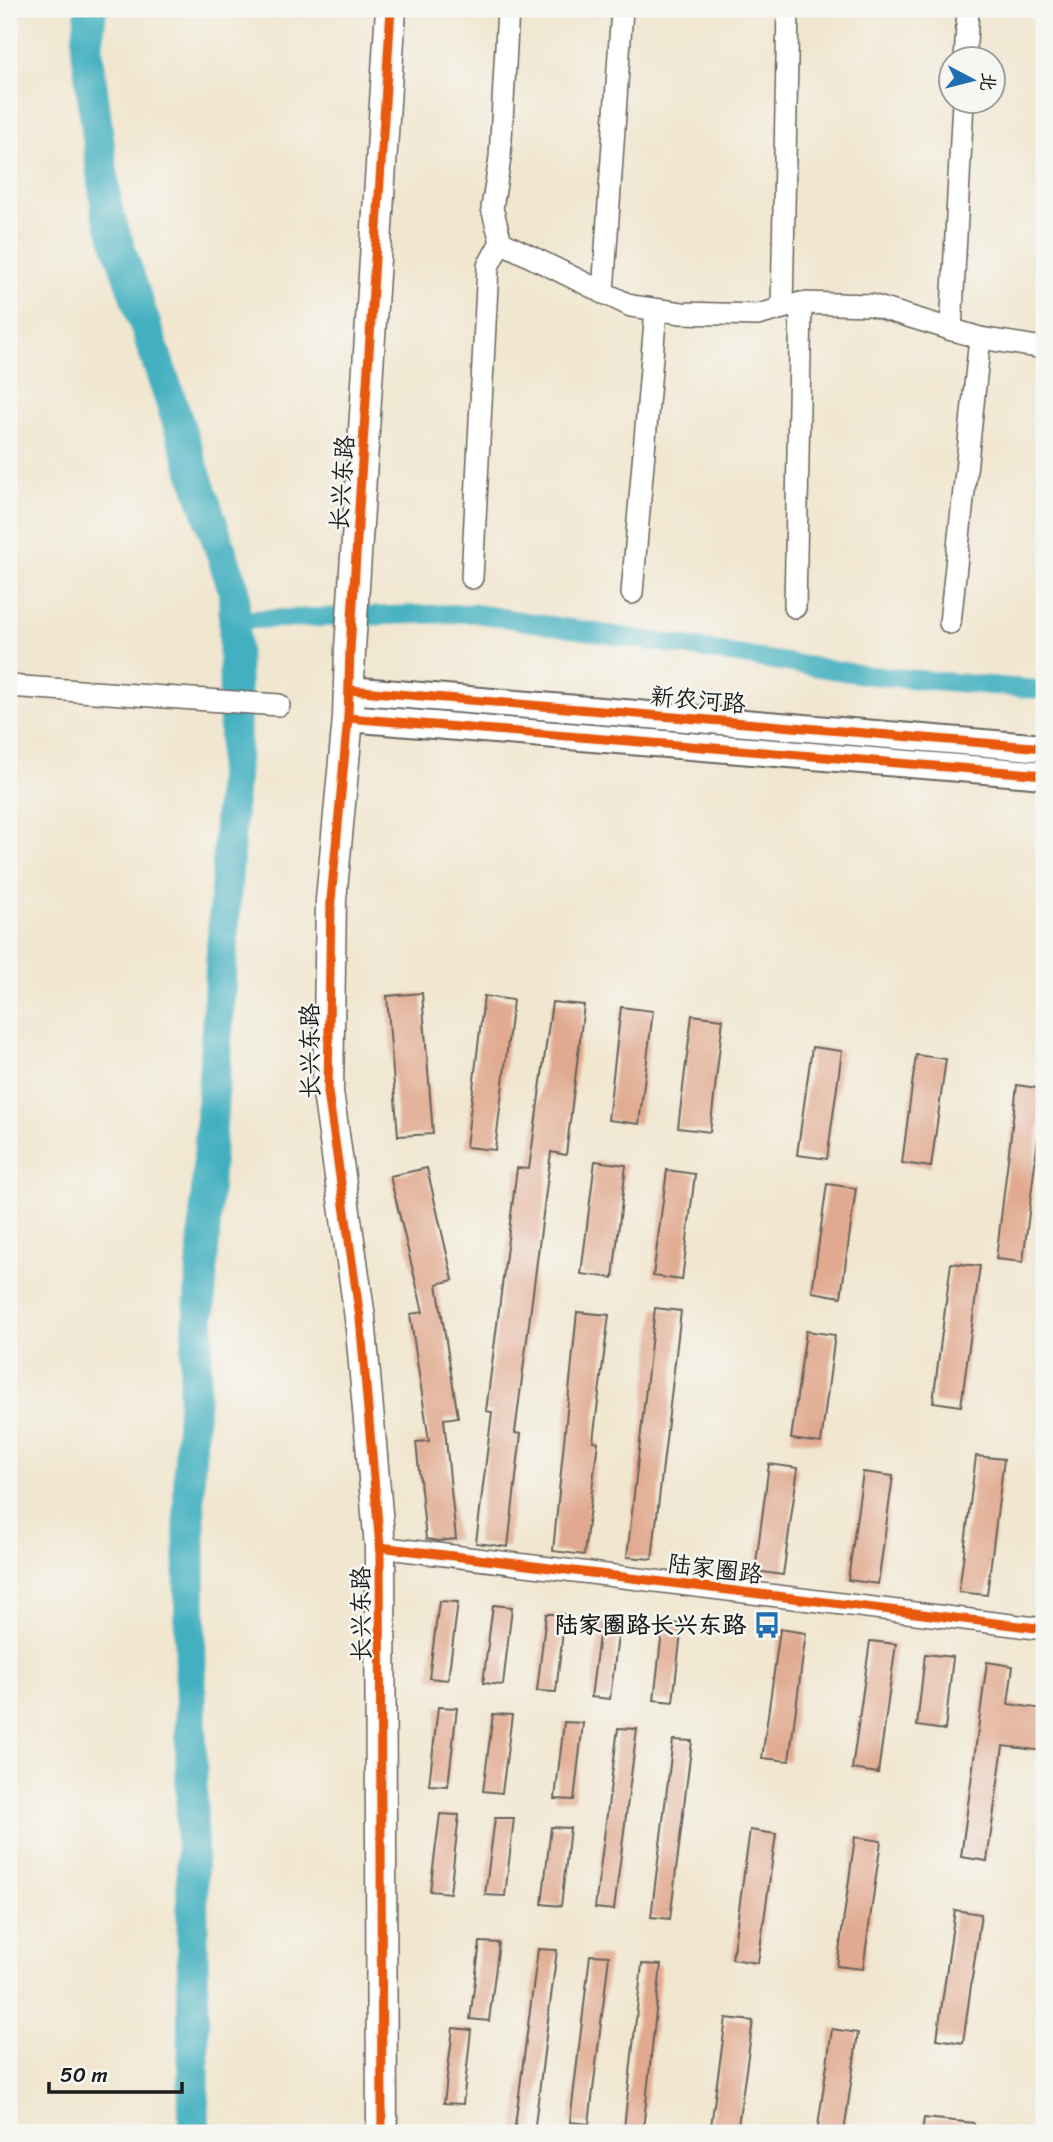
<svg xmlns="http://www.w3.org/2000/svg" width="1053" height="2142" font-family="Sriracha,'LXGW WenKai TC',sans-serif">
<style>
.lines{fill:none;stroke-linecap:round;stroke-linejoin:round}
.canal{stroke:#43b0c0;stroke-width:19}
.river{stroke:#43b0c0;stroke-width:32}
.building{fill:#e1aa90}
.minor-casing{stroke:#67635b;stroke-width:24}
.tertiary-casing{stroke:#67635b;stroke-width:30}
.secondary-casing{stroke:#67635b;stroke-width:33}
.minor{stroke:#fff;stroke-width:21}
.tertiary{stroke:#fff;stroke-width:26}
.secondary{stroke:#fff;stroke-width:30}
.cycleway-casing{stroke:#f6f6f2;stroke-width:13}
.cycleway{stroke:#e8590c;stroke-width:9}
.labels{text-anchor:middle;stroke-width:5;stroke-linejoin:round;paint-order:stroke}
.street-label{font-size:24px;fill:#1c1c1c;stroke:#f6f6f2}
.poi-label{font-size:24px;font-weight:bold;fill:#1c1c1c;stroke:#f6f6f2;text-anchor:end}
</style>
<rect width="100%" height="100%" fill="#f6f6f2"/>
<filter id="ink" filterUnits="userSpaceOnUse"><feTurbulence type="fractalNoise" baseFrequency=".0143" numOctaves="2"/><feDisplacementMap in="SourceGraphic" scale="14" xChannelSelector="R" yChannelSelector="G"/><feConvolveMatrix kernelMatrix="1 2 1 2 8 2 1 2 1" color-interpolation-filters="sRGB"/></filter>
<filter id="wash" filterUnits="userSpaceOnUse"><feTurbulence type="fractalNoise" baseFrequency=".00686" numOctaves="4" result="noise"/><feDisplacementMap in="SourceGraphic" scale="28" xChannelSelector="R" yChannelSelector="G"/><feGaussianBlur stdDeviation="1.57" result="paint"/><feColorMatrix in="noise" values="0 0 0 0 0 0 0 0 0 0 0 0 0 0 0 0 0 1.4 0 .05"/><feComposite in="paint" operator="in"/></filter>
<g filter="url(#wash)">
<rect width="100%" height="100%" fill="#f1e6cf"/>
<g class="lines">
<!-- canal -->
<path class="canal" d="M235,620L473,613L866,675L1044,690"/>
<!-- river -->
<path class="river" d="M91,9L87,49L107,211L234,590L235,744L189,1473L194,2133"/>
</g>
<g id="blocks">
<!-- building -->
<g class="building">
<path d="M422,993L433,1134L398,1136L387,996Z"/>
<path d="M484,996L513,1000L495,1150L466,1147Z"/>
<path d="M552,1002L584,1005L566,1155L551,1152L515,1433L521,1434L508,1547L476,1543L492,1412L486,1411L517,1168L529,1169Z"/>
<path d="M621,1007L653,1011L639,1124L608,1120Z"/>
<path d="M692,1015L723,1019L710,1132L678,1128Z"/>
<path d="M812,1047L842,1051L827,1159L797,1155Z"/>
<path d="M916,1055L946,1059L931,1167L902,1163Z"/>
<path d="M1017,1085L1044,1089L1023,1262L996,1259Z"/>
<path d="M595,1161L626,1165L613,1278L581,1274Z"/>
<path d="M427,1168L453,1280L437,1284L458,1417L444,1419L456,1539L438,1541L426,1539L416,1442L429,1441L410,1314L423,1312L390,1176Z"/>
<path d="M667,1170L695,1174L682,1280L653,1276Z"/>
<path d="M827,1184L856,1188L841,1297L812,1292Z"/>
<path d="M951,1263L980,1266L961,1406L933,1402Z"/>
<path d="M655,1308L681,1311L652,1559L627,1557Z"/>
<path d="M577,1312L609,1315L593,1441L598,1442L584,1555L553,1551Z"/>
<path d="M806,1331L835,1335L821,1443L791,1439Z"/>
<path d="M976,1456L1004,1459L987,1595L959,1592Z"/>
<path d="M769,1464L798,1468L783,1575L755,1571Z"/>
<path d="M863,1472L893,1476L878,1584L848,1580Z"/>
<path d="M439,1601L458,1602L448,1680L429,1678Z"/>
<path d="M493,1605L512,1607L503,1685L483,1683Z"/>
<path d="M546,1614H565L556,1692L537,1691Z"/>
<path d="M601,1620L620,1621L610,1699L591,1697Z"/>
<path d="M663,1623L682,1624L673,1702L654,1700Z"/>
<path d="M780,1629L806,1633L789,1761L762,1758Z"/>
<path d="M870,1641L896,1644L878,1773L852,1769Z"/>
<path d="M925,1654L953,1657L945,1730L917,1726Z"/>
<path d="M987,1662L1013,1666L1008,1704L1044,1709V1751L1003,1746L987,1861L961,1857Z"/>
<path d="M438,1707L457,1708L448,1786L429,1785Z"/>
<path d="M493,1714L512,1715L502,1793L483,1791Z"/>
<path d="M564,1722L583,1723L574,1800L555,1799Z"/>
<path d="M618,1728L637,1729L614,1910L595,1908Z"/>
<path d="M673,1740L692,1741L670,1919L651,1917Z"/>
<path d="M440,1814L459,1815L450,1893L430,1891Z"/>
<path d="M495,1818H514L505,1896L485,1895Z"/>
<path d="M551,1827L570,1828L561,1906L542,1904Z"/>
<path d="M750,1830L776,1834L758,1963L732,1959Z"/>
<path d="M855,1837L881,1841L863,1969L837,1966Z"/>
<path d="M955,1910L981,1914L963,2043L937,2039Z"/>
<path d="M480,1942L499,1943L489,2021L470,2019Z"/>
<path d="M538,1949L557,1950L547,2028L534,2133H514Z"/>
<path d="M590,1955L609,1956L589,2124L570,2122Z"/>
<path d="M642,1964L661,1965L643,2130L624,2128Z"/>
<path d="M726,2018L753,2021L737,2133H710Z"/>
<path d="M453,2028L471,2030L463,2104L444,2103Z"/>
<path d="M832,2029L858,2033L844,2133H817Z"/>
<path d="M924,2118L974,2123V2133H922Z"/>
</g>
</g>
</g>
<g filter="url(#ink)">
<use href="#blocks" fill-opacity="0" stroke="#67635b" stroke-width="2"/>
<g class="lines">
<defs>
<g id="minor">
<path d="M508,9L500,158L492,208L501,242L631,306L682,313L758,315L801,303L871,305L980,338L1044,348"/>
<path d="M965,60L968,9"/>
<path d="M603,293L622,9"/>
<path d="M782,308L788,9"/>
<path d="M951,330L963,102"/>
<path d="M472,578L488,266L501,242"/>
<path d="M632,593L656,310"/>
<path d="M795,607L801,303"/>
<path d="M950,623L980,338"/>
<path d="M9,686L279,705"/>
<path d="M380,1547L1044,1629"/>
</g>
<g id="tertiary">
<path d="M349,690L1044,748"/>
<path d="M348,718L1044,775"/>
</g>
<path id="secondary" d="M382,2133L380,1547L360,1318L328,1092L331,900L348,718L350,649L391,9"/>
</defs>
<!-- minor casing -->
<use href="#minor" class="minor-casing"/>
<!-- tertiary casing -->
<use href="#tertiary" class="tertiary-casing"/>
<!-- secondary casing -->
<use href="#secondary" class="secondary-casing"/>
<!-- minor -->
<use href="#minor" class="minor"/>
<!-- tertiary -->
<use href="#tertiary" class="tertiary"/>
<!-- secondary -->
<use href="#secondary" class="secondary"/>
<defs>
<g id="cycleway">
<path d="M349,690L1044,748"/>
<path d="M348,718L1044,775"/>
<path d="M380,1547L1044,1629"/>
<path d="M382,2133L380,1547L360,1318L328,1092L331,900L348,718L350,649L391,9"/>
</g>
</defs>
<!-- cycleway casing -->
<use href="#cycleway" class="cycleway-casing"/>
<!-- cycleway -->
<use href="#cycleway" class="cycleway"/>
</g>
</g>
<!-- icons -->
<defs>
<symbol id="bus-bare" viewBox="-9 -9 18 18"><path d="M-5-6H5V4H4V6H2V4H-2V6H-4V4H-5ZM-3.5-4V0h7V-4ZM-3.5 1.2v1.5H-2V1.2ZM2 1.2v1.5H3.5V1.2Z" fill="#1f6fb2" stroke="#f6f6f2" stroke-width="2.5" paint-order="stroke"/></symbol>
</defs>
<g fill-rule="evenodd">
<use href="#bus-bare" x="748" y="1606" width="38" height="38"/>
</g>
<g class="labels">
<!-- street labels -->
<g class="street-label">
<text transform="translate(342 483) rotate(-86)" y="8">长兴东路</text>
<text transform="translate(698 700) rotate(5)" y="8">新农河路</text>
<text transform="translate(310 1051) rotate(-90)" y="8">长兴东路</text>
<text transform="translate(715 1569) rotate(7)" y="8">陆家圈路</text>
<text transform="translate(361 1614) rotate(-90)" y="8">长兴东路</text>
</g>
<!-- poi labels -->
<g class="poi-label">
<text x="746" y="1633">陆家圈路长兴东路</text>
</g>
</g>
<!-- margin -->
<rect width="1053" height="2142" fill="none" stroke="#f6f6f2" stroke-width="35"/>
<!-- north arrow -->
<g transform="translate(972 80) rotate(97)"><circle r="33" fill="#f6f6f2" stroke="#9f9f9c" stroke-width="2"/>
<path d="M0-5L12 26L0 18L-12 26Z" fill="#1f6fb2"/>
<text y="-10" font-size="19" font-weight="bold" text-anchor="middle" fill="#1c1c1c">北</text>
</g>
<!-- scale -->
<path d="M49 2082v10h133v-10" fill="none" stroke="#1c1c1c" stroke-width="3.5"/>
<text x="60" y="2082" font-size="21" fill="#1c1c1c" stroke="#f6f6f2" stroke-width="5" paint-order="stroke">50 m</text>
</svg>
